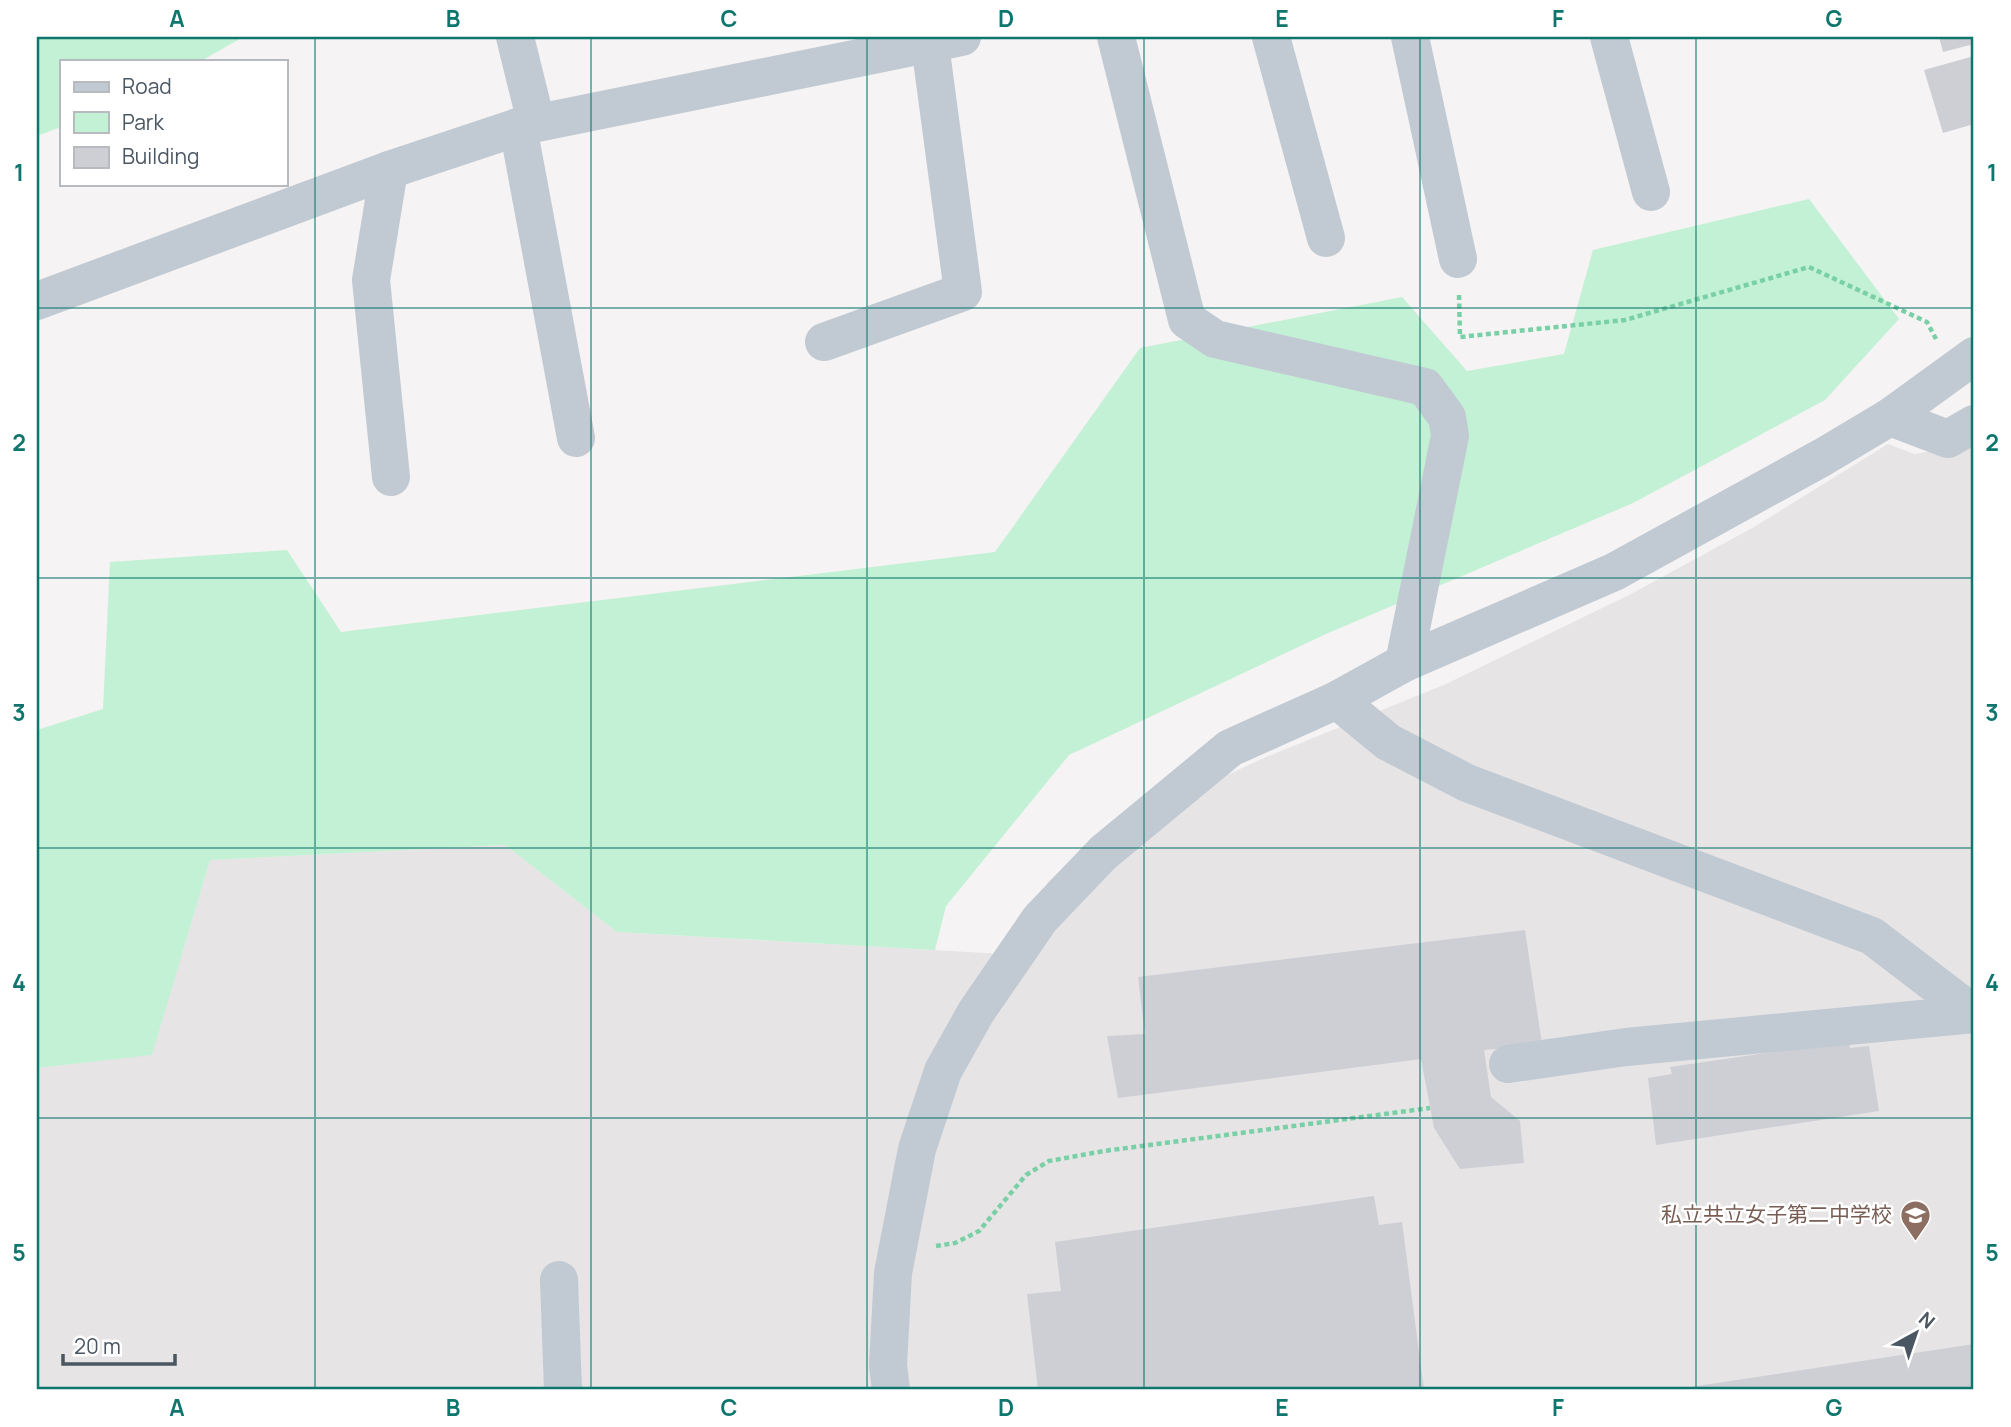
<svg xmlns="http://www.w3.org/2000/svg" width="2011" height="1427" font-family="Manrope,'Noto Sans JP',sans-serif">
<style>
.education{fill:#e6e4e5}
.green{fill:#c3f1d5}
.building{fill:#cdcfd5}
.lines{fill:none;stroke-linecap:round;stroke-linejoin:round}
.path{stroke:#7ad0a6;stroke-width:4.5;stroke-dasharray:5 3.5;stroke-linecap:butt}
.minor{stroke:#c1cad2;stroke-width:38}
.grid{fill:none;stroke:#0f766e;stroke-width:2;stroke-opacity:0.55}
.labels{text-anchor:middle;stroke-width:5;stroke-linejoin:round;paint-order:stroke}
.education-label{font-size:21px;fill:#785e54;stroke:#fff;text-anchor:end}
.neatline{fill:none;stroke:#0f766e;stroke-width:2.5}
.grid-label{font-size:23px;text-anchor:middle;font-weight:bold;fill:#0f766e}
</style>
<rect width="100%" height="100%" fill="#f5f3f3"/>
<!-- education -->
<path class="education" d="M1974,441V1390H37V1068L152,1054L210,860L505,845L617,932L1003,954L1048,882L1108,824L1199,788L1266,757L1446,684L1631,594L1754,527L1888,444L1914,454L1964,446Z"/>
<!-- green -->
<g class="green">
<path d="M37,37H243L201,61H61V127L37,136Z"/>
<path d="M1809,199L1899,319L1825,400L1633,503L1326,634L1069,755L946,906L935,950L617,932L505,845L210,860L152,1055L37,1068V730L103,709L110,562L287,550L341,632L995,552L1140,348L1402,297L1467,371L1564,354L1593,250Z"/>
</g>
<!-- building -->
<g class="building">
<path d="M1939,37H1974V44L1943,52Z"/>
<path d="M1974,56V124L1943,133L1924,70Z"/>
<path d="M1525,930L1542,1044L1484,1050L1491,1097L1520,1121L1524,1163L1460,1169L1434,1128L1421,1059L1118,1098L1107,1036L1145,1034L1138,977Z"/>
<path d="M1849,1041L1850,1048L1869,1046L1879,1111L1656,1145L1648,1078L1672,1074L1670,1067Z"/>
<path d="M1374,1196L1379,1225L1402,1222L1424,1390H1038L1027,1294L1061,1291L1055,1242Z"/>
<path d="M1974,1344V1390H1677V1389Z"/>
</g>
<g class="lines">
<!-- path -->
<g class="path">
<path d="M1459,295L1460,337L1625,320L1809,267L1927,322L1936,339"/>
<path d="M936,1246L955,1243L979,1231L1026,1175L1049,1161L1104,1151L1430,1108"/>
</g>
<!-- minor -->
<g class="minor">
<path d="M515,37L536,122"/>
<path d="M1116,37L1187,320L1215,339L1425,387L1447,417L1450,436L1404,663"/>
<path d="M1271,37L1326,238"/>
<path d="M1410,37L1458,259"/>
<path d="M1609,37L1651,192"/>
<path d="M518,127L576,438"/>
<path d="M389,170L371,280L391,477"/>
<path d="M37,301L389,170L518,127L962,37"/>
<path d="M824,342L963,292L929,37"/>
<path d="M1890,417L1948,439L1974,424"/>
<path d="M1337,700L1388,742L1467,783L1872,936L1974,1014"/>
<path d="M1508,1064L1626,1047L1974,1014"/>
<path d="M559,1280L563,1390"/>
<path d="M891,1390L888,1365L893,1273L917,1149L943,1071L976,1012L1040,919L1103,853L1230,748L1337,700L1404,663L1614,572L1823,457L1890,417L1974,356"/>
</g>
</g>
<!-- grid -->
<path class="grid" d="M315,37V1390M591,37V1390M867,37V1390M1144,37V1390M1420,37V1390M1696,37V1390M37,308H1974M37,578H1974M37,848H1974M37,1118H1974"/>
<!-- icons -->
<defs>
<symbol id="school-pin" viewBox="-11 -11 22 30"><path d="M0 17L-7.5 6A9.5 9.5 0 1 1 7.5 6Z" fill="#8d6e63" stroke="#fff"/><path d="M0-5L7-2L0 1L-7-2ZM-4 1L0 2.5L4 1V4Q0 6-4 4Z" fill="#fff"/></symbol>
</defs>
<g fill-rule="evenodd">
<use href="#school-pin" x="1898" y="1198" width="35" height="47"/>
</g>
<g class="labels">
<!-- education labels -->
<g class="education-label">
<text x="1892" y="1222">私立共立女子第二中学校</text>
</g>
</g>
<!-- border -->
<rect width="2011" height="1427" fill="none" stroke="#ffffff" stroke-width="77"/>
<!-- legend -->
<rect x="60" y="60" width="228" height="126" fill="#ffffff" stroke="#b7bbc0" stroke-width="2"/>
<rect x="74" y="82" width="35" height="10" fill="#c1cad2" stroke="#b7bbc0" stroke-width="2"/>
<text x="122" y="94" font-size="21" fill="#4a5661">Road</text>
<rect x="74" y="112" width="35" height="21" fill="#c3f1d5" stroke="#b7bbc0" stroke-width="2"/>
<text x="122" y="130" font-size="21" fill="#4a5661">Park</text>
<rect x="74" y="147" width="35" height="21" fill="#cdcfd5" stroke="#b7bbc0" stroke-width="2"/>
<text x="122" y="164" font-size="21" fill="#4a5661">Building</text>
<!-- north arrow -->
<g transform="translate(1916 1333) rotate(40)" stroke="#ffffff" stroke-width="5" paint-order="stroke">
<path d="M0-5L12 26L0 18L-12 26Z" fill="#4a5661"/>
<text y="-10" font-size="19" font-weight="bold" text-anchor="middle" fill="#4a5661">N</text>
</g>
<!-- scale -->
<path d="M63 1354v10h112v-10" fill="none" stroke="#4a5661" stroke-width="3.5"/>
<text x="74" y="1354" font-size="21" fill="#4a5661" stroke="#ffffff" stroke-width="5" paint-order="stroke">20 m</text>
<rect x="38" y="38" width="1934" height="1350" class="neatline"/>
<g class="grid-label">
<text x="177" y="27">A</text>
<text x="453" y="27">B</text>
<text x="729" y="27">C</text>
<text x="1006" y="27">D</text>
<text x="1282" y="27">E</text>
<text x="1558" y="27">F</text>
<text x="1834" y="27">G</text>
<text x="19" y="181">1</text>
<text x="1992" y="181">1</text>
<text x="19" y="451">2</text>
<text x="1992" y="451">2</text>
<text x="19" y="721">3</text>
<text x="1992" y="721">3</text>
<text x="19" y="991">4</text>
<text x="1992" y="991">4</text>
<text x="19" y="1261">5</text>
<text x="1992" y="1261">5</text>
<text x="177" y="1416">A</text>
<text x="453" y="1416">B</text>
<text x="729" y="1416">C</text>
<text x="1006" y="1416">D</text>
<text x="1282" y="1416">E</text>
<text x="1558" y="1416">F</text>
<text x="1834" y="1416">G</text>
</g>
</svg>
